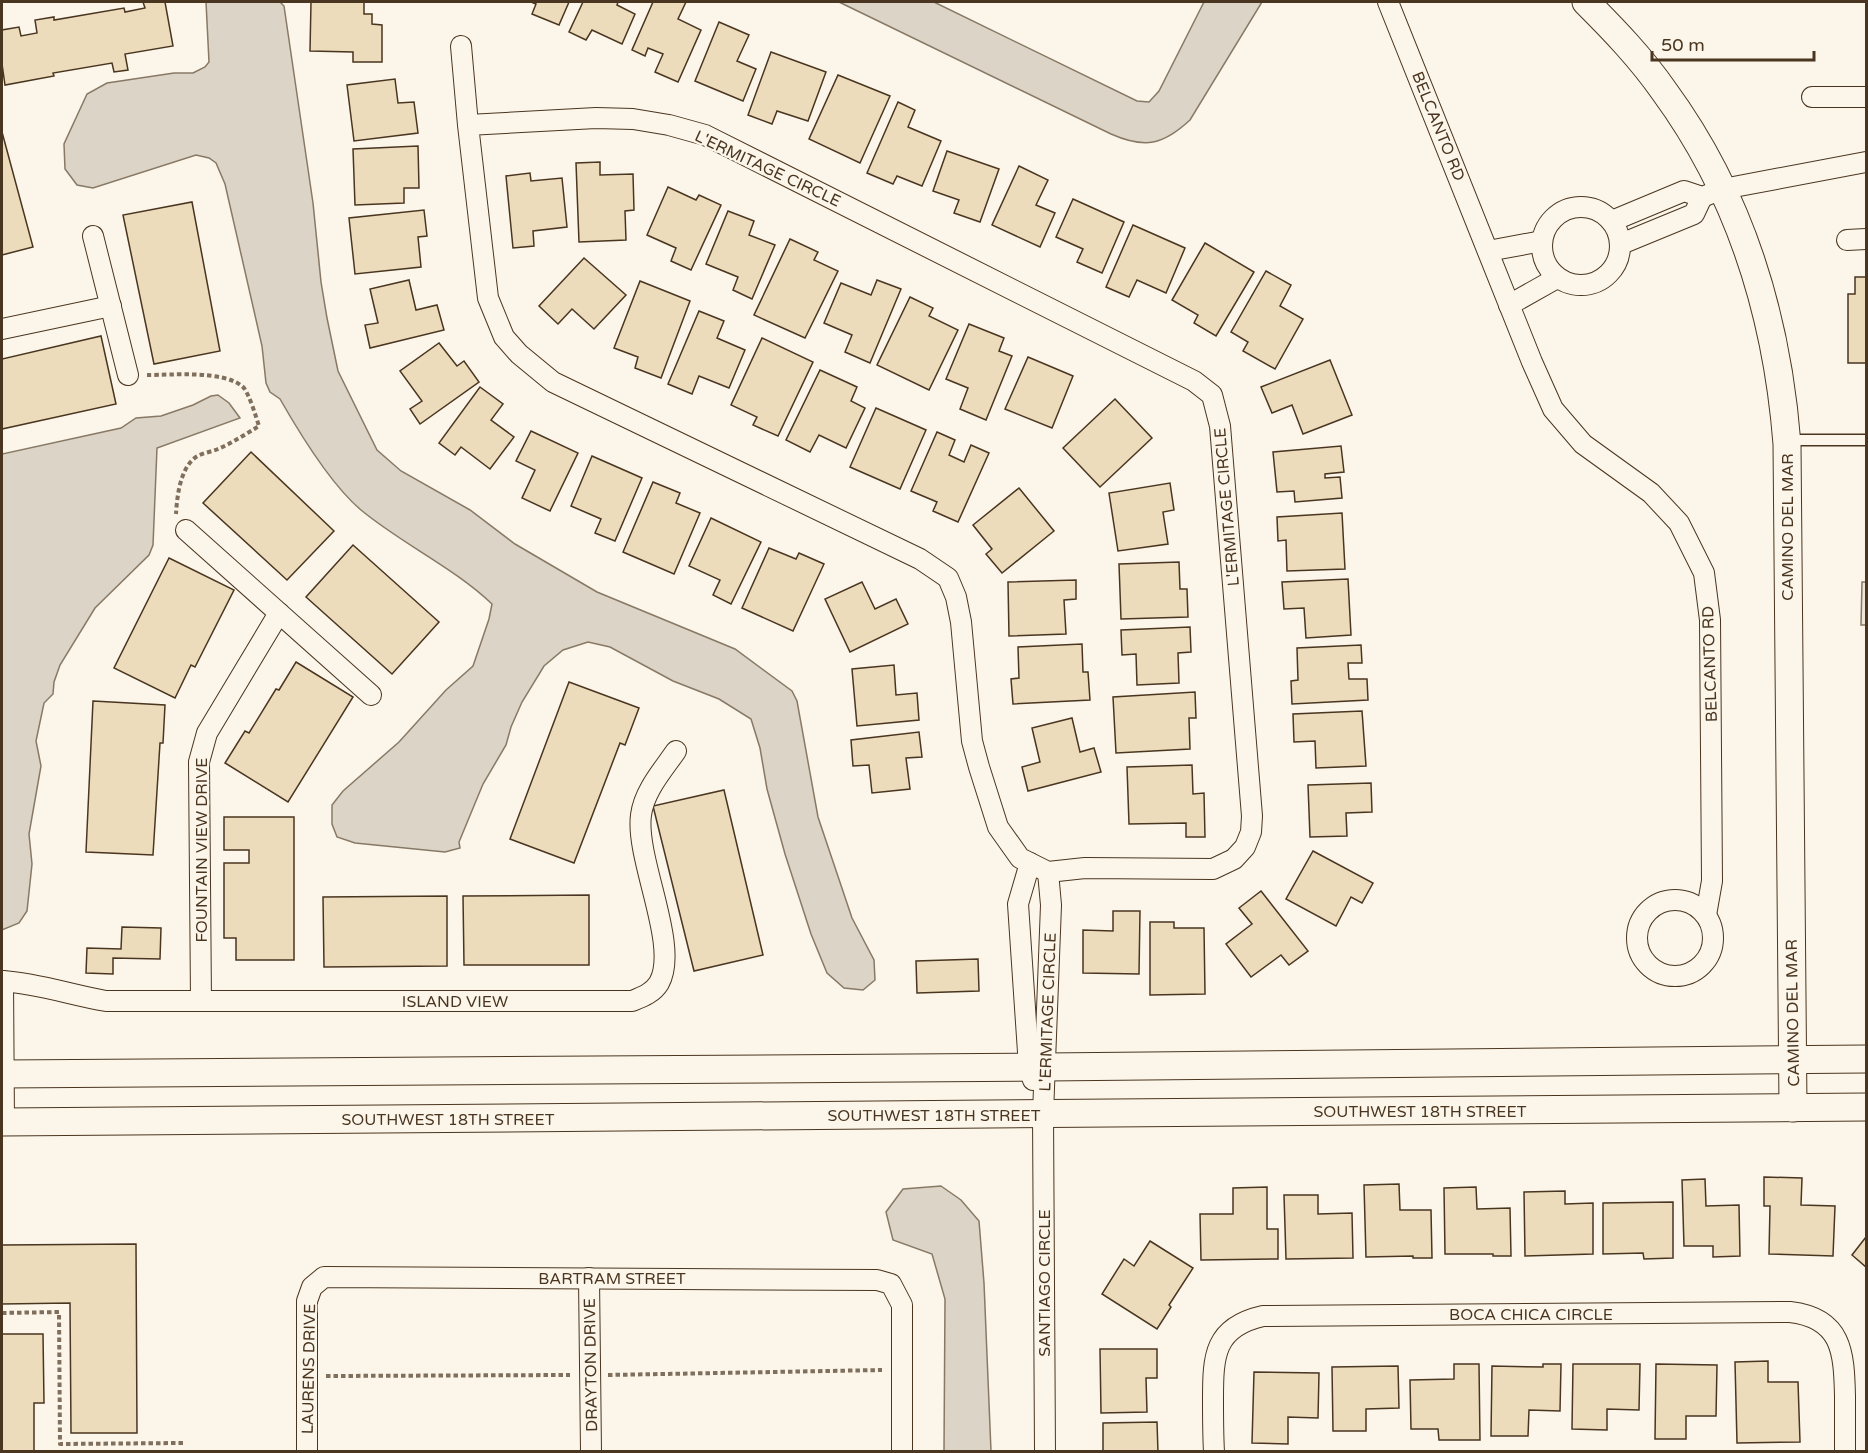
<svg xmlns="http://www.w3.org/2000/svg" width="1868" height="1453" font-family="'Varela Round',sans-serif">
<style>
.parking{fill:#ede7d9;stroke:#887966;stroke-width:1.5}
.water{fill:#dcd4c6;stroke:#887966;stroke-width:1.5}
.building{fill:#ecdcbc;stroke:#4a3520;stroke-width:1.5}
.lines{fill:none;stroke-linecap:round;stroke-linejoin:round}
.lane-casing{stroke:#4a3520;stroke-width:13}
.street-casing{stroke:#4a3520;stroke-width:22}
.secondary-casing{stroke:#4a3520;stroke-width:29}
.path{stroke:#7f6f5c;stroke-width:4;stroke-dasharray:4.5 3;stroke-linecap:butt}
.lane{stroke:#fbf6e9;stroke-width:10}
.street{stroke:#fbf6e9;stroke-width:20}
.secondary{stroke:#fbf6e9;stroke-width:27}
.labels{text-anchor:middle;stroke-width:4.5;stroke-linejoin:round;paint-order:stroke}
.street-label{font-size:16px;fill:#4a3520;stroke:#fbf6e9}
</style>
<rect width="100%" height="100%" fill="#fbf6e9"/>
<!-- parking -->
<path class="parking" d="M1862,582H1866V625H1861Z"/>
<!-- water -->
<g class="water">
<path d="M206,2H280L284,6L313,203L321,282L327,318L338,371L377,450L401,471L470,510L515,544L597,592L735,649L792,691L797,701L818,817L852,918L874,960L875,980L863,990L844,988L827,973L811,934L785,854L767,789L760,748L751,719L719,699L673,681L610,647L588,642L563,650L544,666L522,702L511,727L506,745L483,784L459,842L460,848L445,852L355,843L337,837L332,824V805L343,791L399,742L446,690L473,666L489,619L492,604C453,567 402,544 361,510C330,484 300,434 280,399L270,392L266,383L262,346L225,184L216,163L209,158L196,155L93,188L77,185L65,169L64,144L87,94L107,83L174,73H193L205,67L209,62Z"/>
<path d="M839,2H934L1137,101L1149,102L1159,91L1204,2H1262L1190,120C1163,145 1145,149 1111,134Z"/>
<path d="M218,395L229,403L240,418L157,448L153,545L149,555L95,608L60,665L54,682L53,694L44,703L36,741L41,766L29,834L32,864L27,911L19,923L2,930V454L121,428L136,418L161,416L193,405L211,396Z"/>
<path d="M941,1186L961,1200L979,1221L984,1283L991,1451H944L945,1299L932,1254L893,1240L886,1212L903,1189Z"/>
</g>
<!-- building -->
<g class="building">
<path d="M143,2H165L173,46L125,54L128,70L114,72L112,63L53,73L54,76L5,85L2,64V30L19,27L21,36L37,33L35,20L54,17V20L124,8L125,12L145,8Z"/>
<path d="M311,2H364V14H372V24L382,25V62H353V52L310,51Z"/>
<path d="M531,2H569L559,25L532,14L536,4Z"/>
<path d="M583,2H618L617,5L635,14L622,44L592,30L586,40L569,32Z"/>
<path d="M653,2H686L678,19L701,30L678,82L655,72L663,54L648,48L645,56L632,50Z"/>
<path d="M719,22L749,35L737,61L756,69L743,101L695,81Z"/>
<path d="M771,52L826,72L808,121L777,111L772,124L748,115Z"/>
<path d="M838,75L890,96L860,163L809,139Z"/>
<path d="M395,79L398,103L414,102L418,133L354,141L347,85Z"/>
<path d="M898,102L915,110L908,127L941,141L922,186L897,176L893,184L867,173Z"/>
<path d="M2,132L33,247L2,255Z"/>
<path d="M418,146L419,188H404V203L355,205L353,149Z"/>
<path d="M947,151L999,169L980,222L954,213L959,200L933,191Z"/>
<path d="M600,162V175L633,174L634,210L625,211L626,240L579,242L576,163Z"/>
<path d="M1019,166L1048,180L1036,205L1055,213L1040,247L992,225Z"/>
<path d="M530,173L531,181L562,178L567,227L533,231L534,246L513,248L506,176Z"/>
<path d="M668,187L696,200L699,195L721,205L691,270L671,261L676,248L647,235Z"/>
<path d="M1073,199L1124,222L1102,273L1077,262L1083,249L1056,237Z"/>
<path d="M192,202L220,351L154,364L123,215Z"/>
<path d="M424,210L427,236L418,237L421,267L355,274L349,218Z"/>
<path d="M728,211L754,221L749,235L775,245L752,299L733,290L738,277L706,264Z"/>
<path d="M1133,225L1185,248L1166,293L1137,280L1129,297L1106,287Z"/>
<path d="M790,239L818,252L814,260L838,271L805,338L754,315Z"/>
<path d="M1205,243L1254,272L1216,336L1194,323L1198,315L1172,300Z"/>
<path d="M584,258L626,295L594,329L572,309L558,324L539,306Z"/>
<path d="M1266,271L1291,285L1280,306L1303,319L1275,369L1243,351L1248,342L1231,332Z"/>
<path d="M1855,277H1866V363H1848V294H1855Z"/>
<path d="M409,280L416,310L437,305L444,330L370,348L365,325L378,323L370,289Z"/>
<path d="M877,280L901,289L870,363L845,352L852,335L824,323L841,283L871,295Z"/>
<path d="M640,281L690,301L661,378L635,368L638,357L614,348Z"/>
<path d="M910,297L933,308L929,316L958,330L929,390L877,365Z"/>
<path d="M699,311L724,321L717,338L745,350L729,388L699,376L692,394L668,384Z"/>
<path d="M969,324L1004,338L999,351L1012,356L986,420L960,409L968,388L946,379Z"/>
<path d="M101,336L116,404L2,429V359Z"/>
<path d="M762,338L813,362L778,436L753,425L757,417L731,405Z"/>
<path d="M439,343L457,366L464,361L479,382L420,424L410,409L422,401L400,371Z"/>
<path d="M1028,357L1073,376L1052,428L1005,409Z"/>
<path d="M1330,360L1352,415L1303,434L1292,405L1272,413L1261,387Z"/>
<path d="M820,370L857,387L851,401L865,408L846,448L819,435L810,452L786,440Z"/>
<path d="M480,387L503,404L491,420L514,437L490,469L461,447L455,455L439,443Z"/>
<path d="M1115,399L1152,438L1100,487L1063,448Z"/>
<path d="M876,408L926,430L900,489L850,467Z"/>
<path d="M531,431L578,453L550,511L522,498L535,470L516,461Z"/>
<path d="M937,432L955,440L949,455L964,462L971,445L989,453L958,522L933,511L937,502L911,491Z"/>
<path d="M1341,446L1344,472L1325,474V478L1340,477L1342,498L1295,502L1294,491L1277,492L1273,452Z"/>
<path d="M251,452L334,531L287,580L203,503Z"/>
<path d="M592,456L642,478L615,541L595,533L601,519L571,506Z"/>
<path d="M653,482L680,493L676,503L700,513L674,574L623,552Z"/>
<path d="M1170,483L1174,510L1163,512L1168,544L1118,551L1109,493Z"/>
<path d="M1019,488L1054,531L1002,573L986,554L992,549L973,525Z"/>
<path d="M1342,513L1345,569L1287,571L1286,540L1278,541L1277,517Z"/>
<path d="M711,518L761,542L731,604L713,595L720,580L689,566Z"/>
<path d="M353,545L439,622L392,674L306,597Z"/>
<path d="M769,548L796,559L799,553L824,564L793,631L742,608Z"/>
<path d="M169,558L234,590L195,667L191,665L175,698L114,668Z"/>
<path d="M1179,562L1180,589H1187L1188,617L1121,619L1119,564Z"/>
<path d="M1348,579L1351,635L1306,638L1304,608L1284,609L1282,582Z"/>
<path d="M1076,580V599L1064,600L1066,634L1009,636L1008,582Z"/>
<path d="M862,582L875,609L896,599L908,624L850,652L825,599Z"/>
<path d="M1190,627L1191,652L1178,653L1179,683L1137,685L1136,654L1122,655L1121,630Z"/>
<path d="M1082,644L1083,672H1088L1090,700L1013,704L1011,679L1019,678L1018,647Z"/>
<path d="M1361,645L1362,663H1348L1349,679H1367L1368,700L1292,704L1291,681L1298,680L1297,648Z"/>
<path d="M296,662L353,697L288,802L225,763L245,731L249,733L276,689L279,690Z"/>
<path d="M894,665L896,695L917,693L919,720L857,726L852,669Z"/>
<path d="M569,682L639,708L625,745L620,743L574,863L510,839Z"/>
<path d="M1195,692L1196,718H1189L1190,749L1116,753L1113,697Z"/>
<path d="M93,701L165,705L163,743H160L153,855L86,852Z"/>
<path d="M1362,711L1366,766L1316,768L1315,741L1294,742L1293,714Z"/>
<path d="M1072,718L1080,752L1094,748L1101,772L1028,791L1022,767L1040,762L1032,728Z"/>
<path d="M919,732L922,757L906,758L910,789L872,793L869,765L853,766L851,740Z"/>
<path d="M1192,765L1193,794L1204,793L1205,837H1186V823L1129,824L1127,767Z"/>
<path d="M1371,783L1372,812L1346,813L1347,836L1310,837L1308,785Z"/>
<path d="M724,790L763,955L694,971L653,806Z"/>
<path d="M224,817H294V960H236V938H224V863H249V850H224Z"/>
<path d="M1313,851L1373,883L1362,903L1351,897L1336,926L1286,899Z"/>
<path d="M1261,891L1308,951L1289,965L1281,955L1251,977L1226,944L1252,924L1239,908Z"/>
<path d="M589,895V965H464L463,896Z"/>
<path d="M447,896V966L324,967L323,897Z"/>
<path d="M1113,911H1140L1139,974L1083,973V930L1113,931Z"/>
<path d="M1150,922H1174V928H1204L1205,994L1150,995Z"/>
<path d="M122,927L161,928L160,959L113,958V974L86,973L87,948L121,949Z"/>
<path d="M978,959L979,991L917,993L916,961Z"/>
<path d="M1764,1177L1802,1178L1801,1205L1835,1206L1833,1256L1769,1254L1770,1206H1764Z"/>
<path d="M1705,1179L1706,1206L1739,1205L1740,1256L1713,1257V1246H1684L1682,1180Z"/>
<path d="M1399,1184L1400,1210H1431L1432,1258H1413V1256L1366,1257L1364,1185Z"/>
<path d="M1267,1187V1229H1278V1259L1201,1260L1200,1214H1233V1188Z"/>
<path d="M1476,1187L1477,1209L1510,1208L1511,1256H1493V1254H1445L1444,1188Z"/>
<path d="M1565,1191V1204L1593,1203V1254L1525,1256L1524,1192Z"/>
<path d="M1284,1195H1318V1214L1352,1213L1353,1258L1286,1259Z"/>
<path d="M1673,1202V1258L1644,1259L1643,1253L1603,1254V1203Z"/>
<path d="M1866,1237V1267L1852,1255Z"/>
<path d="M1150,1241L1193,1268L1169,1305L1171,1307L1157,1329L1102,1294L1124,1259L1134,1266Z"/>
<path d="M136,1244L137,1433H71L70,1303L2,1304V1245Z"/>
<path d="M2,1334H43L44,1403H34V1452H2Z"/>
<path d="M1100,1349H1157V1378H1146L1147,1412L1101,1413Z"/>
<path d="M1768,1361V1382H1798L1800,1442L1737,1443L1735,1362Z"/>
<path d="M1454,1364H1479L1480,1440H1439L1438,1429H1411L1410,1380L1454,1379Z"/>
<path d="M1543,1364H1561L1560,1411L1529,1410L1528,1436H1491L1492,1366L1543,1367Z"/>
<path d="M1573,1364H1640L1639,1410L1607,1409V1430L1572,1429Z"/>
<path d="M1656,1364L1717,1365L1716,1416H1686V1439H1655Z"/>
<path d="M1398,1366L1399,1408L1366,1409V1431H1333L1332,1367Z"/>
<path d="M1254,1372L1319,1373L1318,1418L1288,1417V1444L1252,1443Z"/>
<path d="M1157,1422L1158,1452H1103V1423Z"/>
</g>
<g class="lines">
<defs>
<path id="lane" d="M1786,440H1866"/>
<g id="street">
<path d="M1388,2L1532,362L1553,409L1583,444L1651,493L1679,523L1704,573L1710,620L1712,881L1706,915"/>
<path d="M461,46L468,125L488,298L504,337L519,354L553,382L920,559L948,578L956,597L961,622L972,741L979,767L998,827L1020,858L1048,872L1085,868L1213,869L1234,859L1245,847L1251,832L1252,816L1220,426L1212,395L1194,381L705,135L669,125L633,119L596,118L468,125"/>
<path d="M1812,97H1866"/>
<circle cx="1581" cy="246" r="39"/>
<path d="M1612,221L1684,191L1702,197L1723,189L1866,162"/>
<path d="M93,236L128,375"/>
<path d="M1847,240L1866,239"/>
<path d="M1621,244L1694,214L1702,197"/>
<path d="M1488,251L1542,241"/>
<path d="M1509,305L1557,278"/>
<path d="M2,329L111,306"/>
<path d="M186,530L371,695"/>
<path d="M1030,863L1018,904L1029,1067L1033,1080"/>
<circle cx="1675" cy="938" r="38"/>
<path d="M2,981C37,983 71,995 106,1001H632C642,997 653,993 659,983C680,946 635,859 641,815C644,791 663,770 676,751"/>
<path d="M3,981L4,1122"/>
<path d="M201,1001L199,762L207,733L279,613"/>
<path d="M589,1278L591,1452"/>
<path d="M307,1452V1301L312,1287L324,1277L877,1280L891,1284L902,1305V1452"/>
<path d="M1045,1452L1043,1114L1051,905L1048,872"/>
<path d="M1214,1452C1213,1434 1213,1417 1213,1399C1213,1356 1214,1327 1263,1316L1790,1312C1842,1318 1844,1352 1845,1396C1845,1414 1845,1433 1845,1452"/>
</g>
<g id="secondary">
<path d="M1586,2C1614,30 1641,58 1664,91C1741,196 1777,315 1787,444L1793,1108"/>
<path d="M2,1074L1046,1067L1866,1059"/>
<path d="M2,1122L1866,1107"/>
</g>
</defs>
<!-- lane casing -->
<use href="#lane" class="lane-casing"/>
<!-- street casing -->
<use href="#street" class="street-casing"/>
<!-- secondary casing -->
<use href="#secondary" class="secondary-casing"/>
<!-- path -->
<g class="path">
<path d="M147,375C170,375 225,370 243,387C249,393 256,417 259,426C246,434 232,443 218,449C211,452 202,453 196,457C180,468 177,497 176,514"/>
<path d="M2,1313L59,1312L60,1444L183,1443"/>
<path d="M608,1375L882,1370"/>
<path d="M326,1376L570,1375"/>
</g>
<!-- lane -->
<use href="#lane" class="lane"/>
<!-- street -->
<use href="#street" class="street"/>
<!-- secondary -->
<use href="#secondary" class="secondary"/>
</g>
<g class="labels">
<!-- street labels -->
<g class="street-label">
<text transform="translate(1439 126) rotate(68)" y="6">BELCANTO RD</text>
<text transform="translate(768 168) rotate(25)" y="6">L'ERMITAGE CIRCLE</text>
<text transform="translate(1226 507) rotate(-95)" y="6">L'ERMITAGE CIRCLE</text>
<text transform="translate(1787 527) rotate(-90)" y="6">CAMINO DEL MAR</text>
<text transform="translate(1709 664) rotate(-92)" y="6">BELCANTO RD</text>
<text transform="translate(201 850) rotate(-90)" y="6">FOUNTAIN VIEW DRIVE</text>
<text x="455" y="1007">ISLAND VIEW</text>
<text transform="translate(1047 1012) rotate(-88)" y="6">L'ERMITAGE CIRCLE</text>
<text transform="translate(1792 1013) rotate(-91)" y="6">CAMINO DEL MAR</text>
<text x="1420" y="1117">SOUTHWEST 18TH STREET</text>
<text x="934" y="1121">SOUTHWEST 18TH STREET</text>
<text x="448" y="1125">SOUTHWEST 18TH STREET</text>
<text x="612" y="1284">BARTRAM STREET</text>
<text transform="translate(1044 1283) rotate(-90)" y="6">SANTIAGO CIRCLE</text>
<text x="1531" y="1320">BOCA CHICA CIRCLE</text>
<text transform="translate(590 1365) rotate(-91)" y="6">DRAYTON DRIVE</text>
<text transform="translate(308 1369) rotate(-89)" y="6">LAURENS DRIVE</text>
</g>
</g>
<!-- border -->
<rect width="1868" height="1453" fill="none" stroke="#4a3520" stroke-width="6"/>
<!-- scale -->
<path d="M1652 51v9h162v-9" fill="none" stroke="#4a3520" stroke-width="3"/>
<text x="1661" y="51" font-size="18" fill="#4a3520" stroke="#fbf6e9" stroke-width="4.5" paint-order="stroke">50 m</text>
</svg>
